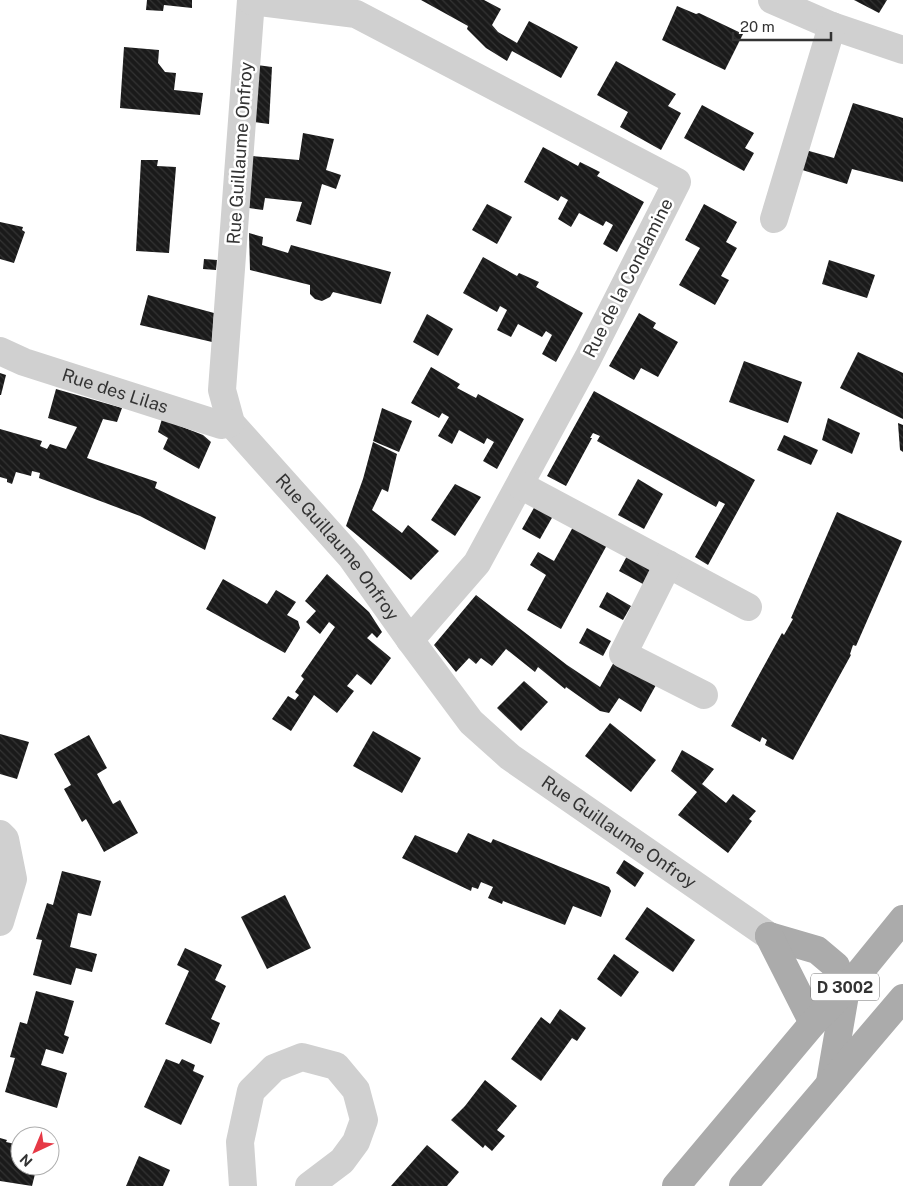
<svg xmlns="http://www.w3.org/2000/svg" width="903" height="1186" font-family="'Public Sans',sans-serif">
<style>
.building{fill:url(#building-back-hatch)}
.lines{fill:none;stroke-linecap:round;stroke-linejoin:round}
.street{stroke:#d0d0d0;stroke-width:28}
.primary{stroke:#ababab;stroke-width:28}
.labels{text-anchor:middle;stroke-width:5;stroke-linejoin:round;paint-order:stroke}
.shield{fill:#fff;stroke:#707070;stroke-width:1}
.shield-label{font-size:16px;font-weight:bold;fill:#333}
.street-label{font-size:18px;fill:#333;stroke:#fff}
</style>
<defs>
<pattern id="building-back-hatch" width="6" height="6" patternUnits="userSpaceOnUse" patternTransform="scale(1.25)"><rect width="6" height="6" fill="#1a1a1a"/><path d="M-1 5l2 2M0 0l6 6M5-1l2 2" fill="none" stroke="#333"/></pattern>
</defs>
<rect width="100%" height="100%" fill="#fff"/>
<!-- building -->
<g class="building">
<path d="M147,0H192V8L164,5L163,11L146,10Z"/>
<path d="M421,0H484L501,9L492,25L498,32L517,43L529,21L578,47L561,78L512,51L507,61L486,48L467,29L468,26Z"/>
<path d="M854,0H887L879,13Z"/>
<path d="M677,6L696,14L699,13L743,34L725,70L662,40Z"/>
<path d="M124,47L159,50L158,63L165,72L176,73L174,90L203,93L200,115L120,108Z"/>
<path d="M616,61L676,94L668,106L681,113L661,150L620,127L628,112L597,95Z"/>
<path d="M257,65L272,67L269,124L254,122Z"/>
<path d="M853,103L903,118V182L852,169L847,184L796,168L802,149L834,158Z"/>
<path d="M702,105L754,133L745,148L754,153L744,171L684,138Z"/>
<path d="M303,133L334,139L326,170L341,175L336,189L322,184L311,225L296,221L302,202L265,198L263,210L249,208L252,156L299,160Z"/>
<path d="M543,147L578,166L580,162L600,172L597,176L644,202L617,252L603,244L613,225L606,221L603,226L579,213L571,227L558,219L568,200L561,196L558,201L524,182Z"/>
<path d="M141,160H158L157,166L176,167L169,253L136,251Z"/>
<path d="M487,204L512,217L497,244L472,230Z"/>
<path d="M704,204L737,222L726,242L737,248L721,276L729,280L715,305L679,285L700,248L685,240Z"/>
<path d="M0,222L23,227L22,230L25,232L14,263L0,259Z"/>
<path d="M249,233L263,237L262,245L288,253L291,245L391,272L381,304L333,292L330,297L322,301L315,299L310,294V285L250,270Z"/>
<path d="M483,257L517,276L519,273L539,282L536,287L583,313L556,362L542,354L552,335L546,331L542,337L518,324L511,337L497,330L507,310L500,306L497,312L463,293Z"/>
<path d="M204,259L217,260L216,270L203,269Z"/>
<path d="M829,260L875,275L867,298L822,284Z"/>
<path d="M148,295L214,313L212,342L140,325Z"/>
<path d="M639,313L656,323L653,328L678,342L658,377L641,368L634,380L609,366Z"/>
<path d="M427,314L453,329L438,356L413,342Z"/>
<path d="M858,352L903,373V419L840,388Z"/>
<path d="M744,361L802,382L788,423L729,402Z"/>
<path d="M431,367L460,384L457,388L476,398L478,394L524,419L497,469L483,461L494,442L487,438L484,444L459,430L452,444L438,436L449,417L442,413L439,418L411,403Z"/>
<path d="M0,373L6,375L1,395H0Z"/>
<path d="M56,389L122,408L117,422L103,419L87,458L157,482L155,488L216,517L205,550L140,516L39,478L40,473L32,471L31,476L16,472L12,484L7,482V479L0,477V429L42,441L40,446L47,449L50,444L66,449L77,427L48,418Z"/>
<path d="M594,391L755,480L708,565L695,557L725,504L719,501L716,507L597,441L600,436L593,433L590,438H592L566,486L547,476Z"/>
<path d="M382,408L412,421L399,452L373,441Z"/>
<path d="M828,418L860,433L852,454L822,440Z"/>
<path d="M162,419L203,435L211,442L199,469L163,449L168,438L158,432Z"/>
<path d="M898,423L903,425V452L900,450Z"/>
<path d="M784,435L818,450L811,465L777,450Z"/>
<path d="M373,442L397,454L388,492L382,489L372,510L402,533L408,525L439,551L411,580L346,526L363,479Z"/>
<path d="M638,479L663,494L644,529L618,515Z"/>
<path d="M455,484L481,497L455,536L431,520Z"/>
<path d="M535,506L553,516L540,539L522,529Z"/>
<path d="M837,512L902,541L856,646L853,645L850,654L851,655L793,760L765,745L767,740L762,737L760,742L731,726L782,633L784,635L793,619L791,618Z"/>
<path d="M573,527L607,545L561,629L527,610L546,575L530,565L538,552L554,561Z"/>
<path d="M627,556L651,569L643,584L619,571Z"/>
<path d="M327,574L369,612L382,632L377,638L372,633L367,638L391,658L371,685L357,674L347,686L354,691L337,713L314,695L291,731L272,719L288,696L295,700L299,695L295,692L304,679L301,676L335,627L329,622L320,634L306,622L316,611L305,601Z"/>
<path d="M223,579L267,604L276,590L296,602L287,615L298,621L300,628L285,653L206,609Z"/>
<path d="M607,592L631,606L623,620L599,607Z"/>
<path d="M476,595L567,665L600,687L614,662L656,685L641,712L619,698L609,713L600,711L566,687L565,689L538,667L535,672L506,649L492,666L481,658L476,664L469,658L456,672L434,645Z"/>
<path d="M587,628L611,641L603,656L579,643Z"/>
<path d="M524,681L548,702L521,731L497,708Z"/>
<path d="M610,723L656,760L631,792L585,756Z"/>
<path d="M373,731L421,758L402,793L353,766Z"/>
<path d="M0,734L29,742L17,779L0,774Z"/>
<path d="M89,735L107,768L97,774L113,804L120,800L138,833L104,852L86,819L82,822L64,789L71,785L54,754Z"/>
<path d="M682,750L714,769L702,784L726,803L733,794L756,811L749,819L752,821L728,853L678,815L697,792L671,771Z"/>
<path d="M468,833L491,843L493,839L609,887L611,891L601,917L573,906L565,925L503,901L502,904L488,898L493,887L481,882L478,889L472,887L471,891L402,858L415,835L457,853Z"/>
<path d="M624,860L644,873L635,887L616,873Z"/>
<path d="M62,871L101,881L91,916L78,913L70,947L97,954L92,972L76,968L71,985L33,975L42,940L36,939L47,903L53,905Z"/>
<path d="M285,895L311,948L267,969L241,917Z"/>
<path d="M647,907L695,940L673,972L625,939Z"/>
<path d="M185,948L222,965L215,980L226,986L211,1019L220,1023L211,1044L165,1024L189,971L177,965Z"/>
<path d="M614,954L639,972L621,997L597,979Z"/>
<path d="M36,991L74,1001L64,1035L69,1037L63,1054L46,1049L41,1065L67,1073L57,1108L5,1092L15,1058L10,1057L20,1022L27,1024Z"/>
<path d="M560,1009L586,1028L577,1041L572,1038L541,1081L511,1059L541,1017L550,1024Z"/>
<path d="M166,1059L179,1064L182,1059L195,1065L193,1071L204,1076L181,1125L144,1107Z"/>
<path d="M485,1080L517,1106L497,1130L505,1136L492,1151L485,1145L483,1148L451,1120L465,1106Z"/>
<path d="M0,1138L7,1140L6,1142L20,1145V1166H37L32,1186L0,1181Z"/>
<path d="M427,1145L459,1172L447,1186H391Z"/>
<path d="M139,1156L170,1170L163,1186H126Z"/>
</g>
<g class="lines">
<!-- street -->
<g class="street">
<path id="s1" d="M251,0L222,390L231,423L351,557L410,640L471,722L510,757L769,936"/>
<path d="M772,0L832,26L903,50"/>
<path d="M251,1L356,14L677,182L588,358L477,563L410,640"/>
<path d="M774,219L832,26"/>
<path id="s2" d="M0,351L24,362L221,425L231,423"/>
<path d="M520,485L748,607"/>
<path d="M668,564L623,654L704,695"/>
<path d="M0,834L5,839L13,879L0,922"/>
<path d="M243,1186L240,1142L251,1091L274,1068L302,1057L336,1066L356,1090L364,1120L356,1142L342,1161L309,1186"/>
</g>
<!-- primary -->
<g class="primary">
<path d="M769,936L817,950L836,966L846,989L830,1082"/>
<path d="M769,936L813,1023"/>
<path d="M676,1186L813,1023L846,989L903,919"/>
<path d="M743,1186L903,998"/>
</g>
</g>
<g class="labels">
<!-- shield labels -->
<rect class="shield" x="811" y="973.5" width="68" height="27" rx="4"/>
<g class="shield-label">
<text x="845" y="993">D 3002</text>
</g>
<!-- street labels -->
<g class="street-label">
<text transform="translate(240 153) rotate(-86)" y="6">Rue Guillaume Onfroy</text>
<text transform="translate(628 278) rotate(-63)" y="6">Rue de la Condamine</text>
<text dy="6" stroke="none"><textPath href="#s2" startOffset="122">Rue des Lilas</textPath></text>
<text dy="6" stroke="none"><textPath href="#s1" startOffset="589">Rue Guillaume Onfroy</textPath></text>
<text dy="6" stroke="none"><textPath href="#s1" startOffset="994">Rue Guillaume Onfroy</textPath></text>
</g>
</g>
<!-- north arrow -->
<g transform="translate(35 1151) rotate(224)"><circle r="24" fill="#ffffff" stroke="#adadad"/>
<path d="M0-4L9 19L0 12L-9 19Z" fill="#e63946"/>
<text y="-8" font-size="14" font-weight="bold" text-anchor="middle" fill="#333333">N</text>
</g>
<!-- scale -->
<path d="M733 32v8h98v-8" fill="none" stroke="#333333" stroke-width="2.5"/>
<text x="740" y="32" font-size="15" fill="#333333" stroke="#ffffff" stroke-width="4" paint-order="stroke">20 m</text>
</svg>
